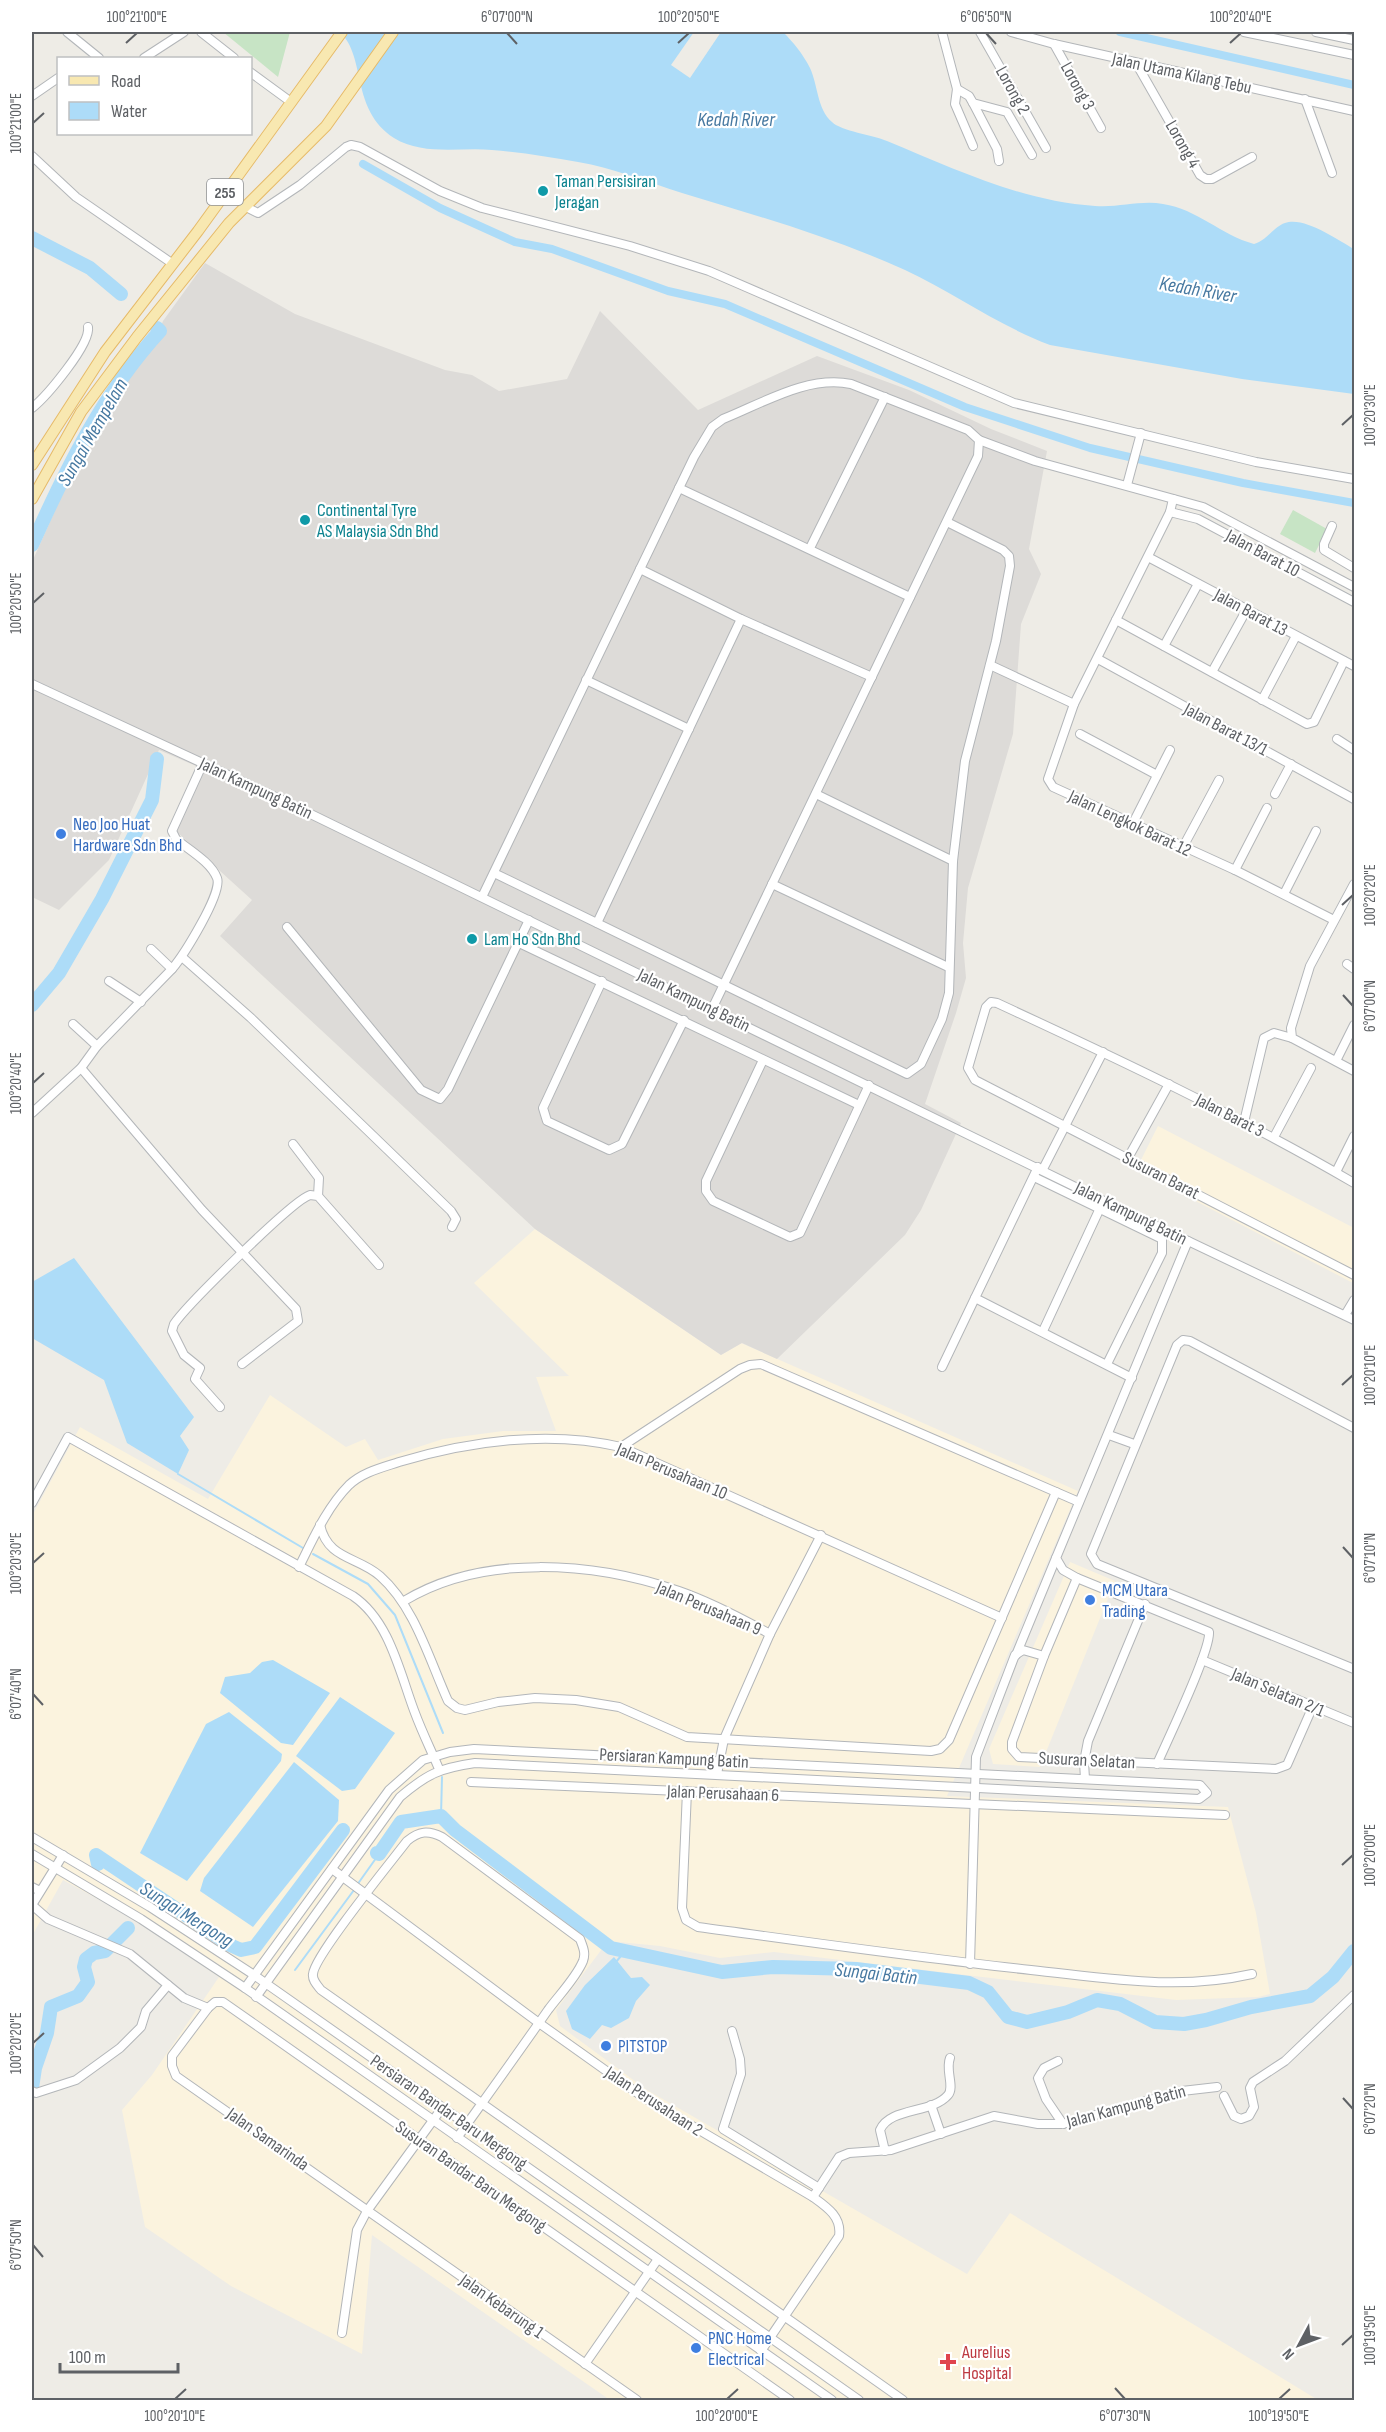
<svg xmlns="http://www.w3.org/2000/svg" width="1386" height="2432" font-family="'Sofia Sans Condensed',sans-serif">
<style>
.commercial{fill:#fbf3de}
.industrial{fill:#dddbd8}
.green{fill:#c7e4c5}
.water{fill:#addcf8}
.pier{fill:#eeece6}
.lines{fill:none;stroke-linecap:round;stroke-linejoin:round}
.stream{stroke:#addcf8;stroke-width:2}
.canal{stroke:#addcf8;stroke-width:8}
.river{stroke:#addcf8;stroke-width:14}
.minor-casing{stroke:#b3b6b9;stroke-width:10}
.major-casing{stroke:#e6ba68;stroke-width:12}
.minor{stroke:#fff;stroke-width:8}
.major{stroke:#f8e8b1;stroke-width:10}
.ticks{fill:none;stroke:#5e6165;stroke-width:2}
.culture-dot{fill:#0f9aa8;stroke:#fff;stroke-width:2}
.shop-dot{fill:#3f7fe0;stroke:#fff;stroke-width:2}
.health-dot{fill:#e0444e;stroke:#fff;stroke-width:2}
.labels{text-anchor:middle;stroke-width:4.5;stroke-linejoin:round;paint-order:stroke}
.shield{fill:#fff;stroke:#8e9093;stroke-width:1.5}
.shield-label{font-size:16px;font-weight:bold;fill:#5e6165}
.street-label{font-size:18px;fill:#5e6165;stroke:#fff}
.culture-label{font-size:18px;fill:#0d838f;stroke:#fff;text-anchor:start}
.shop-label{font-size:18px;fill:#366cbe;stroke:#fff;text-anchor:start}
.health-label{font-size:18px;fill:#be3a42;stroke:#fff;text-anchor:start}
.water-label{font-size:20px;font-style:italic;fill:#4779a1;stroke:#fff}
.neatline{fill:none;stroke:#5e6165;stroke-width:2}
.ticks-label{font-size:15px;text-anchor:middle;fill:#5e6165}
</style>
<rect width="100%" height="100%" fill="#eeece6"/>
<!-- commercial -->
<g class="commercial">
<path d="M1158,1126L1354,1228L1353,1283L1136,1170Z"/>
<path d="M535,1229L721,1355L741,1343L1078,1491L947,1796L1228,1807L1256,1913L1270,1994L1258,1997L1176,2000L774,1952L720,1958L660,1946L608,1941L556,2010L560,2026L647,2090L967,2274L1010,2213L1318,2400H610L372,2235L362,2354L231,2286L145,2227L122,2110L152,2075L219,1977L138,1921L63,1880L32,1936V1516L80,1427L208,1499L270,1395L346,1447L365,1439L378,1460L443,1439L503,1431H556L536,1377L569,1376L474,1283Z"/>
<path d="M1070,1562L1115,1581L1040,1767L993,1764L989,1749Z"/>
</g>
<!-- industrial -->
<path class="industrial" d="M205,263L295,314L445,370L472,375L499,391L567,379L600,311L698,410L817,356L909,390L991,429L1047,451L1029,549L1041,574L1021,624L1013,734L968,888L963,943L966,978L956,1013L925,1104L961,1123L921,1210L905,1235L777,1359L742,1343L721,1355L535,1229L220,936L252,900L178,833L176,829L203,769L159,750L109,860L59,910L32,897V562L74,468L101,419L154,343L163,321Z"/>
<!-- green -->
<g class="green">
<path d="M223,32H290L278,77Z"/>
<path d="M1293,510L1327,529L1315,553L1280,534Z"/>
</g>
<!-- water -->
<g class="water">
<path d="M340,32H783C793,42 803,54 810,68C818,85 817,109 832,122C841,131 873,135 887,141C955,169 1021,201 1095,206C1118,208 1141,200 1163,204C1197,209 1221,235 1254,244C1268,240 1273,227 1285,223C1304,216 1338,240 1354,249V394L1242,379L1050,345C999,326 954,293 905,270C832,237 758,216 682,193C647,182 613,168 578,162C550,157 520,152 492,150C460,147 423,156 394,138C350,109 367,58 340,32Z"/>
<path d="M74,1258L194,1417L180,1436L189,1450L178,1474L127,1443L104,1380L32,1338V1282Z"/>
<path d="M273,1660L330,1693L293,1745L281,1743L220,1693L225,1677L250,1673L262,1662Z"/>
<path d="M340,1697L395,1733L355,1789L342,1791L296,1756Z"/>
<path d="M229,1712L282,1754L281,1761L187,1881L140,1853L206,1724Z"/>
<path d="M294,1762L339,1800L338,1821L253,1927L200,1891L204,1878Z"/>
<path d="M614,1957L631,1978L642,1977L650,1985L636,2001L629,2018L611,2028L602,2025L590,2039L572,2029L566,2011L585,1985Z"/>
</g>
<!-- pier -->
<path class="pier" d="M694,32H721L690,78L671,65Z"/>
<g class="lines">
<!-- stream -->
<g class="stream">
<path d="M178,1474L303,1548"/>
<path d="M313,1554L368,1584L395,1615L443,1733"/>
<path d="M441,1816L442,1777"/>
<path d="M357,1885L379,1854"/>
<path d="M616,1962L625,1951"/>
<path d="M295,1970L354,1890"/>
</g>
<!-- canal -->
<g class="canal">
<path d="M1120,32L1354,85"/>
<path d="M363,164L440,208L515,242L552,249L668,291L725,304L965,407L1090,448L1243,483L1354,503"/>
</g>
<!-- river -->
<g class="river">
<path d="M32,238L90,268L121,294"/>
<path d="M32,545C66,469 103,393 160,331L157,328"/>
<path d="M32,1005L59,973L102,899L152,800L157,759"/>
<path d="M377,1853L379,1854L401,1822L441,1816L455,1830L611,1948L722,1972L773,1967L856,1969L969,1983L988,1992L1008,2017L1027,2022L1068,2012L1097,2000L1120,2004L1155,2022L1184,2024L1206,2020L1251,2007L1310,1996L1333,1977L1354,1951"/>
<path d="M98,1864L96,1855L230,1945L241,1950L255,1947L343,1830"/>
<path d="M32,2088L35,2068L47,2033L51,2007L78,1996L88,1982L84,1967L86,1959L94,1953L105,1951L128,1928"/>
</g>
<defs>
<g id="minor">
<path d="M67,32L99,58"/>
<path d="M201,32L234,58"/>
<path d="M942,32L957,89L955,104L973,146"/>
<path d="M980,32L1046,148"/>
<path d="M1011,32L1054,44L1354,111"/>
<path d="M1244,32L1354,55"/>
<path d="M1316,32L1354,40"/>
<path d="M1054,44L1101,128"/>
<path d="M144,58L184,32"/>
<path d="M1136,63L1200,175L1206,179H1212L1252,157"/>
<path d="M250,72L291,102"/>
<path d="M957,89L969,96L973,103L1007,112L1032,155"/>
<path d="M32,96L58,78"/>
<path d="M1305,99L1332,173"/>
<path d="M973,103L997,149L999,161"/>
<path d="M32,156L76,197L173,264"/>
<path d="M244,206L258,213L300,185L346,147L351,145L360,147L440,191L482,208L630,246L709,271L1014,403L1256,462L1354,479"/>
<path d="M32,408C46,397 91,344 88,327"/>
<path d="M979,440L1035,461L1203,507L1354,587"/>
<path d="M1127,485L1141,433"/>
<path d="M679,488L910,597"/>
<path d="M1173,499L1170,512L1074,704L1048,779L1053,787L1235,870L1334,920"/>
<path d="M1170,512L1198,519L1354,602"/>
<path d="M1332,526L1324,544V550L1354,568"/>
<path d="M810,548L885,397"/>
<path d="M1148,557L1354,666"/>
<path d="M640,569L741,619L872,677"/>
<path d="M1116,620L1307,724L1314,722L1344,661"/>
<path d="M1164,646L1198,584"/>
<path d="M1098,659L1354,799"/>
<path d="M990,665L1074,704"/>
<path d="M1212,672L1247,609"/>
<path d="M586,680L689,729"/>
<path d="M32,684L282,800L1102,1200L1354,1320"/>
<path d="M1262,700L1296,636"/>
<path d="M1080,734L1157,775"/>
<path d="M1337,739L1354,750"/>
<path d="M816,794L953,861"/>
<path d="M1275,794L1291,764"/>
<path d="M1132,825L1170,750"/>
<path d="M1183,847L1219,780"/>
<path d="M1235,870L1267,808"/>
<path d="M494,873L907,1074L921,1064L942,1019L949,993L953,861L965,761L996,641L1010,566L1009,556L1003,550L947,522"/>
<path d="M772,884L948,967"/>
<path d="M1354,884L1310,966L1291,1028L1292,1038L1354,1071"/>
<path d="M1284,894L1316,831"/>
<path d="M482,897L694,457L712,427L723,419C763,403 808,375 851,384L968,430L979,440L978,456L712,1009"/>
<path d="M597,923L741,619"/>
<path d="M287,927L421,1090L440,1099L448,1089L529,920"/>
<path d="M519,943L859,1105"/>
<path d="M151,949L172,969"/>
<path d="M182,957L251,1018L451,1211L456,1219L452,1227"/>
<path d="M1347,964L1354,969"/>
<path d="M109,981L141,1002"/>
<path d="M602,981L543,1108L547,1121L609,1150L622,1144L684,1020"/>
<path d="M73,1024L97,1046"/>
<path d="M763,1060L706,1181V1191L713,1201L790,1237L800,1233L869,1085"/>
<path d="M1336,1061L1354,1025"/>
<path d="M81,1068L202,1210L296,1309L298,1321L242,1364"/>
<path d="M32,1113L81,1068L97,1046L172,969C183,956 223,893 217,878C211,862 189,850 176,839L172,831L203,763"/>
<path d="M1244,1122L1264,1038L1274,1033L1292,1038"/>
<path d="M1274,1137L1311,1068"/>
<path d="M293,1144L319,1178L318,1196"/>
<path d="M1128,1158L1169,1084"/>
<path d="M1038,1167L975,1298L1132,1378"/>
<path d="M1043,1169L1103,1052"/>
<path d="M1336,1172L1354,1136"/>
<path d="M1034,1177L1162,1239V1253L1107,1364"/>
<path d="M1354,1183C1239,1116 1118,1059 997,1003L991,1002L986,1007L968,1068L975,1080L1354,1275"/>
<path d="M1345,1315L1354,1300"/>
<path d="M1043,1331L1101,1206"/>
<path d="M942,1367L975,1298"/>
<path d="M220,1407L195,1379L200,1368L184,1355L172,1331L174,1324C187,1305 293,1200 310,1195L318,1196L379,1265"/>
<path d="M1354,1428L1190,1341L1183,1340L1177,1345L1091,1554L1097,1564L1354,1669"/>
<path d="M1109,1435L1134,1444"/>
<path d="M621,1447L740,1369L750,1365L761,1364L1079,1502"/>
<path d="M32,1503L68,1437L353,1596C390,1621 400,1674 415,1713C422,1732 431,1750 439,1769"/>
<path d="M320,1525C328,1560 357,1556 380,1576C415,1607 429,1659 448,1701L457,1708L465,1710L498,1702L535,1698L576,1700L619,1707L687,1737L931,1751L940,1749L949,1740L1056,1492"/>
<path d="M299,1567C313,1539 327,1507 349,1485C363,1472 381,1468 399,1462C469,1441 549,1430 621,1447L1002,1618"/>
<path d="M1077,1578L1044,1656L1012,1742V1749L1019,1757L1276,1769L1287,1765L1313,1706"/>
<path d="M404,1601C483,1553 594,1562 679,1591C711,1602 741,1618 770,1634"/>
<path d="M1016,1655L1056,1558"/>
<path d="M1202,1660L1354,1723"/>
<path d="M1157,1764C1167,1741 1211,1650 1209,1632L1077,1578L1063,1570L1056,1558L1188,1241"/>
<path d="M717,1774L724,1739L770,1634L821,1535"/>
<path d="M1085,1779L1084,1762L1088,1741L1145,1604"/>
<path d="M471,1782L1225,1815"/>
<path d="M687,1791L682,1908L686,1920L698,1927C809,1942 920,1958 1031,1970C1107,1978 1176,1991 1252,1974"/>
<path d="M32,1837L150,1907L254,1975L859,2400"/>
<path d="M32,1854L141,1919L245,1988L832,2400"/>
<path d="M332,1869L539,2023L643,2097L813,2197C827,2207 842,2217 839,2236L761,2351"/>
<path d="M32,1887L40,1891"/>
<path d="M32,1905L48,1919L130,1954L184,1998L208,2008"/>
<path d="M32,1905L63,1855"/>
<path d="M970,1964L976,1757L1015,1655L1023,1650L1044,1656"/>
<path d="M245,1988L389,1790L423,1760L450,1752L474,1749L1200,1785L1207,1793L1199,1799L475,1763C440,1768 427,1774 400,1797L256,1997"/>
<path d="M732,2031L740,2059L741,2074L723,2129L819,2188"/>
<path d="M1058,2061L1044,2068L1038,2078L1046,2099L1063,2124"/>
<path d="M32,2091L36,2093L76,2080L120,2048L141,2027L146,2011L168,1985"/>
<path d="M1224,2096L1234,2116L1241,2119L1249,2116L1254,2107L1250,2088L1253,2082L1285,2061L1354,1995"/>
<path d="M931,2105L941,2134"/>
<path d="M457,2138C487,2096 518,2053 548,2010C559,1995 576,1978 583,1961C586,1953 583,1947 580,1939L442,1837C428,1830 419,1831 407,1841C391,1862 314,1956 313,1974C312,1980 317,1985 321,1990L903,2400"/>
<path d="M885,2151L880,2130C890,2107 932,2114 948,2095C955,2087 945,2070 950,2058"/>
<path d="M813,2197L839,2157L849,2153L891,2150L994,2116L1038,2124H1063L1182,2091L1217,2087"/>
<path d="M342,2333L357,2230L367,2211L442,2108"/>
<path d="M585,2364L658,2259"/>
<path d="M637,2400L176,2076L172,2066V2056L208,2008L215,2002H223L790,2400"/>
</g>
<g id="major">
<path d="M32,465L105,352L198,231L342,32"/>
<path d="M32,499L81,412L137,337L229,223L326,126L393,32"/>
</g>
</defs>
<!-- minor casing -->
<use href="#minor" class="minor-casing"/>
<!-- major casing -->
<use href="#major" class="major-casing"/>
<!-- minor -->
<use href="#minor" class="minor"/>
<!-- major -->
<use href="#major" class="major"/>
</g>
<!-- ticks -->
<path class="ticks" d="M507,33L517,44M986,33L996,44M126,43L137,33M678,43L689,33M1230,43L1241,33M33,123L44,113M1342,425L1353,415M33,603L44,593M1342,905L1353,895M1343,995L1353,1006M33,1083L44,1073M1342,1385L1353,1375M1343,1547L1353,1558M33,1563L44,1553M33,1694L43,1705M1342,1865L1353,1855M33,2043L44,2033M1343,2098L1353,2109M33,2245L43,2257M1342,2345L1353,2335M1115,2388L1125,2399M175,2399L186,2389M727,2399L738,2389M1279,2399L1290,2389"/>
<!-- markers -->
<g class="culture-dot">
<circle cx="543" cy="191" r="6"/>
<circle cx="305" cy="520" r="6"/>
<circle cx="472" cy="939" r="6"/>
</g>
<g class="shop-dot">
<circle cx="61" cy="834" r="6"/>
<circle cx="1090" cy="1600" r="6"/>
<circle cx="606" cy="2046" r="6"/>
<circle cx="696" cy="2348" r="6"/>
</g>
<path class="health-dot" d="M945 2353h6v6h6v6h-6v6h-6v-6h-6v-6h6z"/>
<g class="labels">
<!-- shield labels -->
<rect class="shield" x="207" y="179" width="36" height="26" rx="4.5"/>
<g class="shield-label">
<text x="225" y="198">255</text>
</g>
<!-- street labels -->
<g class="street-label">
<text transform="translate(1182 73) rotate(12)" y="6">Jalan Utama Kilang Tebu</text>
<text transform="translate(1078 86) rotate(61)" y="6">Lorong 3</text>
<text transform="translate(1013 90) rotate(61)" y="6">Lorong 2</text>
<text transform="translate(1183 144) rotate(60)" y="6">Lorong 4</text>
<text transform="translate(1263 553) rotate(28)" y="6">Jalan Barat 10</text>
<text transform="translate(1251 612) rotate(28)" y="6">Jalan Barat 13</text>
<text transform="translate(1226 729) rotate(28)" y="6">Jalan Barat 13/1</text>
<text transform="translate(256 788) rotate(25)" y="6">Jalan Kampung Batin</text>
<text transform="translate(1130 823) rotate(25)" y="6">Jalan Lengkok Barat 12</text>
<text transform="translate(694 1000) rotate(26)" y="6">Jalan Kampung Batin</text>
<text transform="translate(1230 1115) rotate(27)" y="6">Jalan Barat 3</text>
<text transform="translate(1161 1175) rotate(27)" y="6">Susuran Barat</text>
<text transform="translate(1131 1213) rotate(26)" y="6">Jalan Kampung Batin</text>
<text transform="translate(672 1471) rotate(23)" y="6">Jalan Perusahaan 10</text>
<text transform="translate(709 1608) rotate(23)" y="6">Jalan Perusahaan 9</text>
<text transform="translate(1278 1692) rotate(23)" y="6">Jalan Selatan 2/1</text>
<text transform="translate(674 1758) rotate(3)" y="6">Persiaran Kampung Batin</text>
<text transform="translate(1087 1760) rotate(3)" y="6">Susuran Selatan</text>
<text transform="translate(723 1793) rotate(2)" y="6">Jalan Perusahaan 6</text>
<text transform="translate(654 2101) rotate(33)" y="6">Jalan Perusahaan 2</text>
<text transform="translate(1126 2106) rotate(-15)" y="6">Jalan Kampung Batin</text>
<text transform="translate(449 2112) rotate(35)" y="6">Persiaran Bandar Baru Mergong</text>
<text transform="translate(268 2139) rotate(35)" y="6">Jalan Samarinda</text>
<text transform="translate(471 2176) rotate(35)" y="6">Susuran Bandar Baru Mergong</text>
<text transform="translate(502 2306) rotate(35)" y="6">Jalan Kebarung 1</text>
</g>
<!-- culture labels -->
<g class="culture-label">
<text x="555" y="187">Taman Persisiran<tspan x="555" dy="21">Jeragan</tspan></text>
<text x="317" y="516">Continental Tyre<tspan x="317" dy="21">AS Malaysia Sdn Bhd</tspan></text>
<text x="484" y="945">Lam Ho Sdn Bhd</text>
</g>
<!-- shop labels -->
<g class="shop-label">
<text x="73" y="830">Neo Joo Huat<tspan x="73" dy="21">Hardware Sdn Bhd</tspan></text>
<text x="1102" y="1596">MCM Utara<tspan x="1102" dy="21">Trading</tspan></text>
<text x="618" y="2052">PITSTOP</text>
<text x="708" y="2344">PNC Home<tspan x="708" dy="21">Electrical</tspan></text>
</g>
<!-- health labels -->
<g class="health-label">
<text x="962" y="2358">Aurelius<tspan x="962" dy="21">Hospital</tspan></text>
</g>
<!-- water labels -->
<g class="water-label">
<text x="736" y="126">Kedah River</text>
<text transform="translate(1198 289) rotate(10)" y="7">Kedah River</text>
<text transform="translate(92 432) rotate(-60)" y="7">Sungai Mempelam</text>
<text transform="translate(187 1914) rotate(32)" y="7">Sungai Mergong</text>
<text transform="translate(876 1973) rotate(6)" y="7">Sungai Batin</text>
</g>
</g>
<!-- border -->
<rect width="1386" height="2432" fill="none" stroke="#ffffff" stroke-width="66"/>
<!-- legend -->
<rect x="57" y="57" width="195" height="78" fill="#ffffff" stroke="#bfc0c1" stroke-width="1.5"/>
<rect x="69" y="76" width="30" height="9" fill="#f8e8b1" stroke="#bfc0c1" stroke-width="1.5"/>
<text x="111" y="87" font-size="18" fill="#5e6165">Road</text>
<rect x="69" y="102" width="30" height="18" fill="#addcf8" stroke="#bfc0c1" stroke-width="1.5"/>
<text x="111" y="117" font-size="18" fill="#5e6165">Water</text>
<!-- north arrow -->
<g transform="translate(1299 2345) rotate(229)" stroke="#ffffff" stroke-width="4.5" paint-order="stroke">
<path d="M0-4.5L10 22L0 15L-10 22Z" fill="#5e6165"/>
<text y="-9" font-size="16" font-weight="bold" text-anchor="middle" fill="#5e6165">N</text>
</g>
<!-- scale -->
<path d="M60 2363v9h118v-9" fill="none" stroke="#5e6165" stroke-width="3"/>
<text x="69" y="2363" font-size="18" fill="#5e6165" stroke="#ffffff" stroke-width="4.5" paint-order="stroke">100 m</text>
<rect x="33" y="33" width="1320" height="2366" class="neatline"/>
<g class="ticks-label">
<text x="137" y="22">100°21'00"E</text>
<text x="507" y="22">6°07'00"N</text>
<text x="689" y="22">100°20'50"E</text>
<text x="986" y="22">6°06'50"N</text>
<text x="1241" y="22">100°20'40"E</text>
<text transform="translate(16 123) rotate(-90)" y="5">100°21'00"E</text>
<text transform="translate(1370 415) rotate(-90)" y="5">100°20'30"E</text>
<text transform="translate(16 603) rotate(-90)" y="5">100°20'50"E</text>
<text transform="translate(1370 895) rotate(-90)" y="5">100°20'20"E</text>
<text transform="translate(1370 1006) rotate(-90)" y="5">6°07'00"N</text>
<text transform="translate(16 1083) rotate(-90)" y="5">100°20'40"E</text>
<text transform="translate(1370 1375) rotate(-90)" y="5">100°20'10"E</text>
<text transform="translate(1370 1558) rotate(-90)" y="5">6°07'10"N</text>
<text transform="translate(16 1563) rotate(-90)" y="5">100°20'30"E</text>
<text transform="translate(16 1694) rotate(-90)" y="5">6°07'40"N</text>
<text transform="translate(1370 1855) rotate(-90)" y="5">100°20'00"E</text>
<text transform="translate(16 2043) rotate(-90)" y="5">100°20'20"E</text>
<text transform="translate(1370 2109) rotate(-90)" y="5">6°07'20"N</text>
<text transform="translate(16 2245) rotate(-90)" y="5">6°07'50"N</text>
<text transform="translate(1370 2335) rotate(-90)" y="5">100°19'50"E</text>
<text x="175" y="2421">100°20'10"E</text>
<text x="727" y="2421">100°20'00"E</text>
<text x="1125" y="2421">6°07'30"N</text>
<text x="1279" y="2421">100°19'50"E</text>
</g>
</svg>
